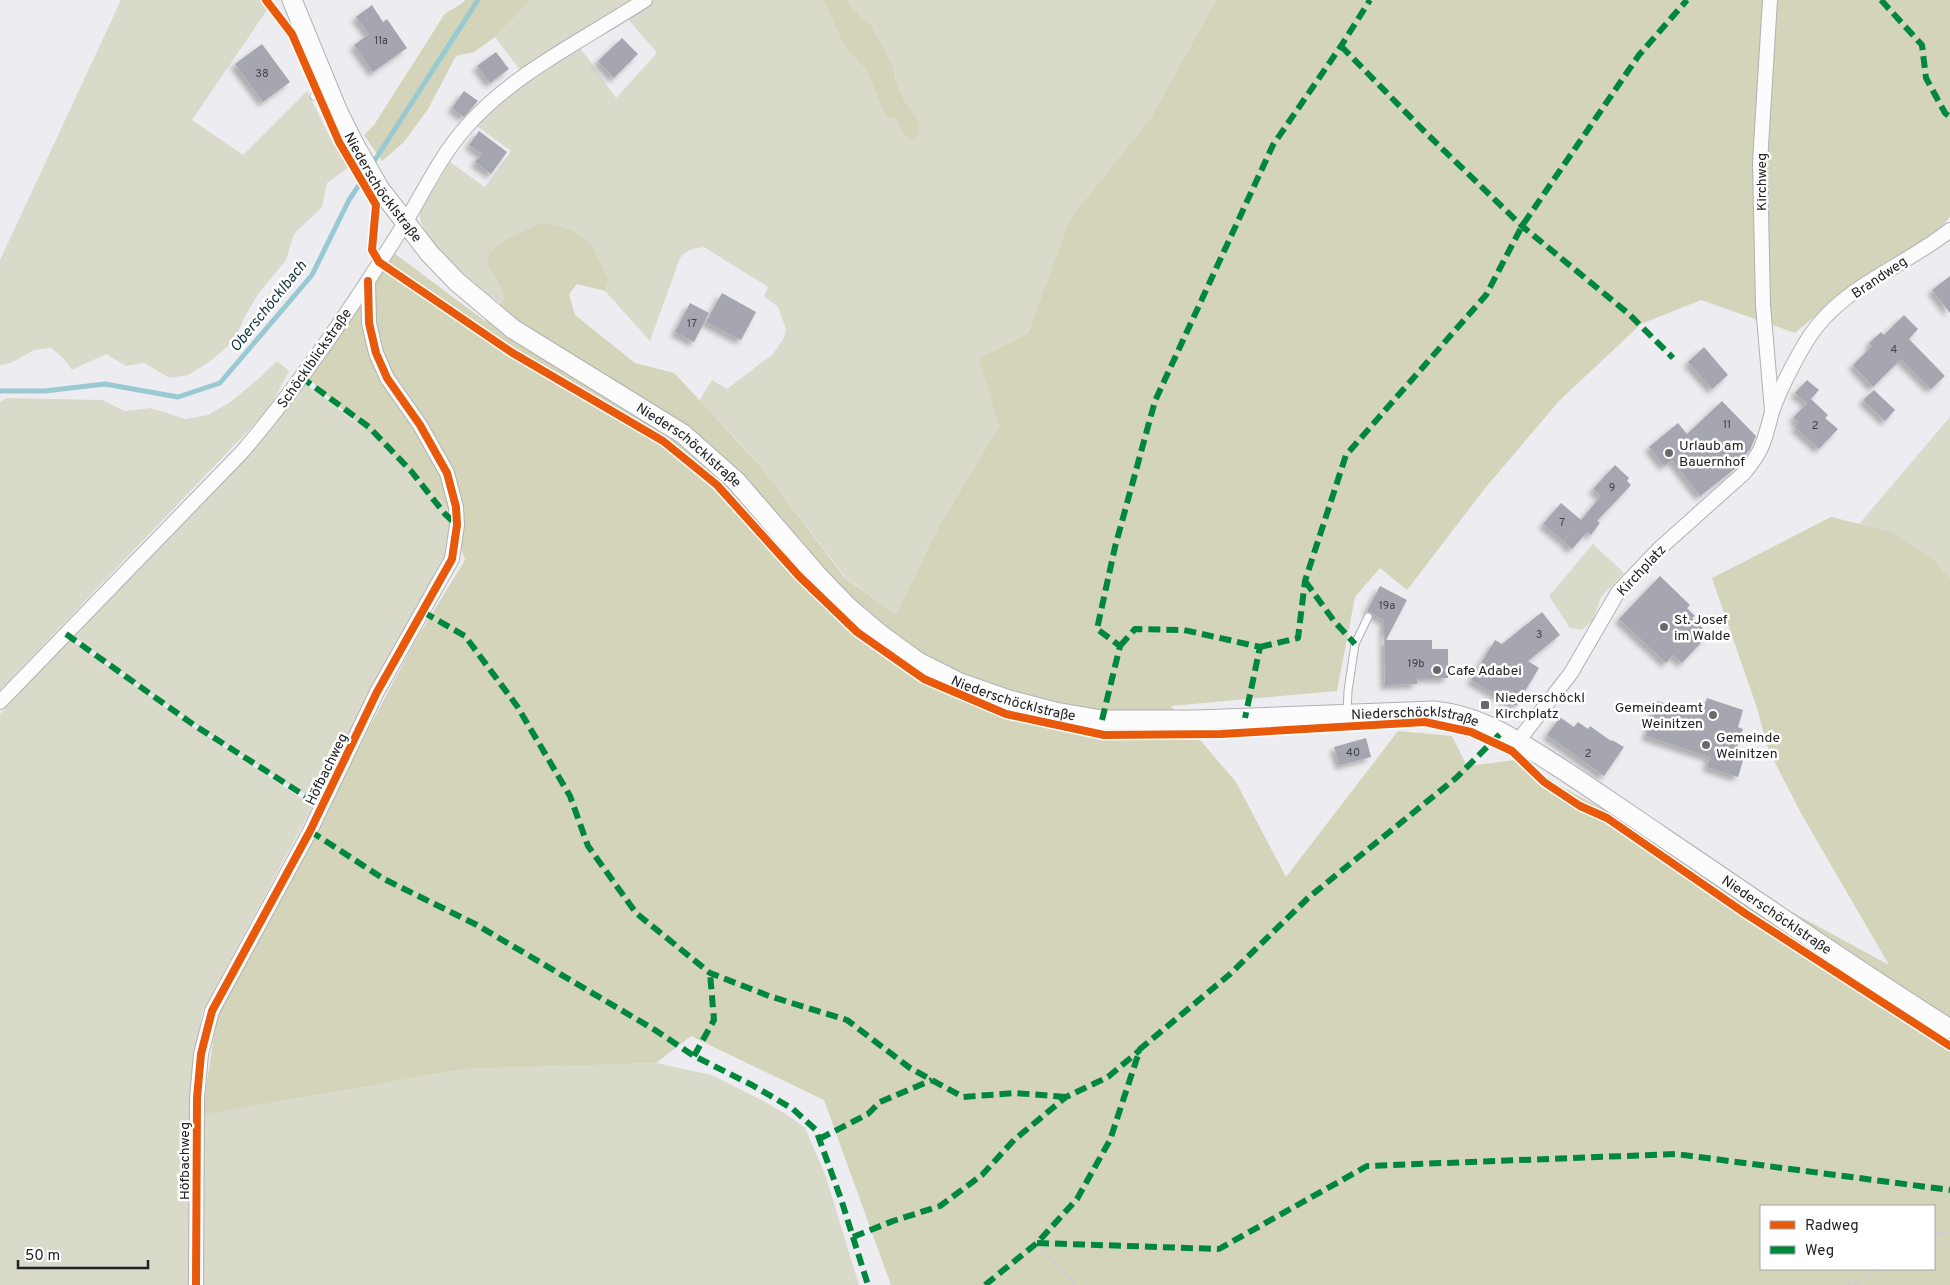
<svg xmlns="http://www.w3.org/2000/svg" width="1950" height="1285" font-family="Overpass,sans-serif">
<style>
.green{fill:#d9dac9}
.forest{fill:#d3d4b9;fill-rule:evenodd}
.lines{fill:none;stroke-linecap:round;stroke-linejoin:round}
.stream{stroke:#99c9d2;stroke-width:5}
.building{fill:#a5a6b0;filter:url(#shadow)}
.lane-casing{stroke:#b0b1b4;stroke-width:9}
.street-casing{stroke:#b0b1b4;stroke-width:16}
.secondary-casing{stroke:#b0b1b4;stroke-width:21}
.path{stroke:#cecece;stroke-width:3;stroke-dasharray:5 2.5;stroke-linecap:butt}
.lane{stroke:#fcfcfd;stroke-width:7}
.street{stroke:#fcfcfd;stroke-width:14}
.secondary{stroke:#fcfcfd;stroke-width:19}
.quiet{stroke:#00873e;stroke-width:6;stroke-dasharray:12 6;stroke-linecap:butt}
.cycleway-casing{stroke:#fff;stroke-width:11}
.cycleway{stroke:#e8590c;stroke-width:8}
.poi-dot{fill:#68696c;stroke:#fff;stroke-width:2}
.labels{text-anchor:middle;stroke-width:5;stroke-linejoin:round;paint-order:stroke}
.number-label{font-size:11px;fill:#424347}
.street-label{font-size:14px;fill:#212224;stroke:#fff}
.poi-label{font-size:14px;fill:#212224;stroke:#fff;text-anchor:start}
.water-label{font-size:15px;font-style:italic;fill:#113338;stroke:#fff}
</style>
<defs>
<filter id="shadow"><feDropShadow dx="-4.5" dy="4.5" stdDeviation="2.5" flood-color="#0004"/></filter>
</defs>
<rect width="100%" height="100%" fill="#ededf1"/>
<!-- green -->
<g class="green">
<path d="M121,0H262L267,10L192,120L243,155L307,91L332,141L349,167L327,183L322,207L294,234L286,260L258,294L245,316L234,341L208,363L188,375L170,378L144,363L126,366L106,354L72,370L63,358L51,348L34,350L11,363L0,365V260Z"/>
<path d="M531,0H630L520,70L495,37Z"/>
<path d="M652,0H823L843,43L868,73L881,107L887,116L896,119L904,134L916,117L904,100L896,81L892,64L871,25L860,16L846,0H1216L1150,119L1070,218L1028,333L978,359L999,426L938,528L896,614L846,578L762,468L726,428L699,401L712,380L727,389L773,354L784,338L786,329L778,307L764,296L768,287L704,247C694,248 687,250 680,258L650,341L605,291L609,279L594,249L540,223L508,238L490,269L505,295V298L500,303C482,290 410,233 421,210L450,162L485,187L511,151L474,124L500,100L579,46L616,98L657,53L627,18Z"/>
<path d="M277,361L289,371L269,409L0,690V402L7,398L102,400L125,411L151,408L185,419L208,415L232,401L257,380Z"/>
<path d="M304,383L325,398L362,428L446,505L454,531L449,554L318,801C232,753 151,695 74,636L269,432Z"/>
<path d="M1950,417V579L1936,561L1892,532L1859,524Z"/>
<path d="M1593,544L1624,573L1601,597L1593,620L1582,630L1570,628L1549,596Z"/>
<path d="M70,639L192,726L313,806L202,1013L190,1086L192,1199L190,1285H0V714Z"/>
<path d="M656,1063L712,1075L765,1102L789,1116L805,1128L825,1174L859,1285H203L202,1115L465,1069Z"/>
</g>
<!-- forest -->
<g class="forest">
<path d="M465,0H531L495,37L474,52L456,56L428,109L404,142L382,161L364,135L374,125L444,15C450,9 461,6 465,0Z"/>
<path d="M823,0H846L860,16L871,25L892,64L896,81L904,100L916,117L919,127L917,136L912,140L904,134L896,119L887,116L881,107L868,73L843,43Z"/>
<path d="M1216,0H1950V216L1940,231L1850,286L1795,333L1701,300L1641,324L1560,400L1486,487L1407,590L1380,568L1355,597L1337,691L1171,706L1236,782L1286,877L1398,731L1452,736L1467,766L1523,759L1557,784L1889,965L1802,815L1769,751L1756,705L1712,578L1831,517L1892,532L1936,561L1950,579V1285H891L824,1100L691,1036L656,1063L465,1069L202,1115L217,1015L414,643L465,560L446,505L308,378L394,253L485,321L505,298V295L490,269L488,260L490,252L508,238L540,223L556,225L573,231L585,240L594,249L609,279L605,291L577,284L569,294L575,315L635,363L674,373L679,378L762,468L845,578L896,614L938,528L999,426L978,359L1028,333L1070,218L1150,119ZM1761,1206H1934V1269H1761Z"/>
</g>
<g class="lines">
<!-- stream -->
<g class="stream">
<path d="M371,166L478,0"/>
<path d="M0,391H45L105,384L178,397L220,383L312,275L349,200L367,173"/>
</g>
</g>
<!-- building -->
<g class="building">
<path d="M372,5L383,22L387,19L407,48L373,72L354,45L369,34L356,17Z"/>
<path d="M622,38L638,54L614,78L598,61Z"/>
<path d="M262,44L290,82L263,102L235,64Z"/>
<path d="M496,52L509,69L490,83L477,66Z"/>
<path d="M464,91L478,101L464,117L452,108Z"/>
<path d="M479,131L507,152L491,174L475,162L482,154L469,145Z"/>
<path d="M1950,276V313L1932,290Z"/>
<path d="M722,293L756,312L741,340L706,322Z"/>
<path d="M690,303L709,313L694,342L675,332Z"/>
<path d="M1904,315L1918,329L1909,339L1945,376L1931,389L1901,359L1873,387L1853,365L1872,346L1869,343L1881,332L1884,335Z"/>
<path d="M1704,347L1728,375L1712,389L1688,362Z"/>
<path d="M1807,380L1819,390L1809,401L1811,399L1828,415L1825,418L1838,429L1819,449L1795,427L1799,423L1793,418L1807,403L1795,393Z"/>
<path d="M1874,390L1895,410L1885,421L1863,400Z"/>
<path d="M1722,401L1756,436L1750,450L1734,466L1736,468L1700,496L1672,460L1664,466L1649,447L1678,423L1687,434Z"/>
<path d="M1615,465L1629,478L1627,481L1631,485L1597,521L1600,523L1591,535L1587,532L1572,549L1564,542L1572,531L1564,541L1543,524L1561,503L1581,520L1601,496L1593,489Z"/>
<path d="M1660,576L1690,605L1687,608L1695,616L1692,618L1709,634L1682,663L1673,655L1666,663L1619,619Z"/>
<path d="M1380,586L1407,600L1386,640H1432V649H1448V678H1417V684L1385,685L1384,620L1367,611Z"/>
<path d="M1542,612L1560,635L1528,661L1539,668L1516,706L1471,680L1495,640L1502,644Z"/>
<path d="M1707,698L1743,710L1738,727L1743,729L1735,754L1744,757L1738,777L1707,767L1710,757L1646,736L1657,701L1701,715Z"/>
<path d="M1560,717L1574,727L1578,722L1588,729L1590,726L1611,741L1612,740L1624,747L1604,776L1547,735Z"/>
<path d="M1366,738L1371,757L1340,765L1334,747Z"/>
</g>
<g class="lines">
<defs>
<g id="lane">
<path d="M314,96L329,89"/>
<path d="M1347,713L1348,691L1355,644L1368,617"/>
</g>
<g id="street">
<path d="M1770,0L1760,162L1763,305L1772,411"/>
<path d="M0,702L242,452C301,383 352,307 400,231C422,196 439,157 467,126C515,72 585,39 645,0"/>
<path d="M1518,741L1571,673L1618,592L1659,549L1744,473C1764,449 1764,441 1772,412C1779,390 1803,343 1818,325C1853,282 1908,264 1950,230"/>
<path d="M196,1285L197,1098L201,1054L212,1011L310,831L377,692L452,559L457,525L456,507L447,473L420,425L387,378L376,353L369,323L368,281"/>
</g>
<g id="secondary">
<path id="s1" d="M292,0L338,112L354,144L379,188L430,254L457,282L513,329L683,434L736,481L818,576L849,608L881,635L918,662L960,683L1009,700L1055,712L1102,720H1197L1434,711C1482,716 1514,739 1554,764C1591,788 1627,813 1664,838C1759,902 1853,968 1950,1029"/>
</g>
</defs>
<!-- lane casing -->
<use href="#lane" class="lane-casing"/>
<!-- street casing -->
<use href="#street" class="street-casing"/>
<!-- secondary casing -->
<use href="#secondary" class="secondary-casing"/>
<!-- path -->
<g class="path">
<path d="M1934,1234L1950,1232"/>
<path d="M1037,1243L1075,1285"/>
<path d="M1846,1285L1854,1284L1878,1269"/>
</g>
<!-- lane -->
<use href="#lane" class="lane"/>
<!-- street -->
<use href="#street" class="street"/>
<!-- secondary -->
<use href="#secondary" class="secondary"/>
<!-- quiet -->
<g class="quiet">
<path d="M1881,0L1922,45L1926,78L1945,113L1950,117"/>
<path d="M1341,46L1425,132L1522,226L1629,314L1673,358"/>
<path d="M301,377L369,427L411,471L445,514L457,525"/>
<path d="M1305,581L1334,621L1355,644"/>
<path d="M423,612L465,636L517,706L570,796L588,846L636,913L710,973L769,996L847,1020L910,1068L963,1097L1015,1093L1066,1097"/>
<path d="M66,634L194,725L321,806"/>
<path d="M1120,646L1135,629L1184,630L1260,647L1245,718"/>
<path d="M1260,647L1298,638L1305,581L1346,455L1486,295L1522,226L1639,55L1687,0"/>
<path d="M1102,720L1120,646L1097,629L1115,547L1155,401L1273,145L1341,46L1370,0"/>
<path d="M310,831L384,879L477,925L655,1030L694,1056L752,1085L793,1109L816,1130L841,1199L868,1285"/>
<path d="M694,1056L714,1020L710,973"/>
<path d="M819,1139L868,1114L880,1102L932,1080"/>
<path d="M853,1237L893,1221L940,1206L982,1175L1014,1140L1066,1097L1108,1077L1140,1050"/>
<path d="M1037,1243L1219,1249L1367,1166L1676,1154L1950,1190"/>
<path d="M985,1285L1037,1243L1077,1199L1110,1140L1140,1049L1229,975L1308,898L1456,778L1502,732"/>
</g>
<defs>
<g id="cycleway">
<path d="M266,0L292,34L339,142L376,205L372,250L379,262L511,352L663,441L717,485L799,576L857,632L924,679L1006,714L1104,735L1221,734L1425,722L1471,732L1512,751L1544,782L1580,806L1607,818L1746,914L1950,1046"/>
<path d="M196,1285L197,1098L201,1054L212,1011L310,831L377,692L452,559L457,525L456,507L447,473L420,425L387,378L376,353L369,323L368,281"/>
</g>
</defs>
<!-- cycleway casing -->
<use href="#cycleway" class="cycleway-casing"/>
<!-- cycleway -->
<use href="#cycleway" class="cycleway"/>
</g>
<!-- markers -->
<g class="poi-dot">
<circle cx="1669" cy="453" r="5"/>
<circle cx="1664" cy="627" r="5"/>
<circle cx="1437" cy="670" r="5"/>
<rect x="1480" y="700" width="10" height="10" rx="2.5"/>
<circle cx="1713" cy="715" r="5"/>
<circle cx="1706" cy="745" r="5"/>
</g>
<g class="labels">
<!-- number labels -->
<g class="number-label">
<text x="381" y="44">11a</text>
<text x="262" y="77">38</text>
<text x="692" y="327">17</text>
<text x="1894" y="353">4</text>
<text x="1727" y="428">11</text>
<text x="1815" y="429">2</text>
<text x="1612" y="491">9</text>
<text x="1562" y="526">7</text>
<text x="1387" y="609">19a</text>
<text x="1539" y="638">3</text>
<text x="1416" y="667">19b</text>
<text x="1353" y="756">40</text>
<text x="1588" y="757">2</text>
</g>
<!-- street labels -->
<g class="street-label">
<text transform="translate(1761 182) rotate(-90)" y="5">Kirchweg</text>
<text dy="5" stroke="none"><textPath href="#s1" startOffset="209">Niederschöcklstraße</textPath></text>
<text transform="translate(1879 277) rotate(-34)" y="5">Brandweg</text>
<text transform="translate(314 358) rotate(-55)" y="5">Schöcklblickstraße</text>
<text dy="5" stroke="none"><textPath href="#s1" startOffset="614">Niederschöcklstraße</textPath></text>
<text transform="translate(1641 570) rotate(-47)" y="5">Kirchplatz</text>
<text dy="5" stroke="none"><textPath href="#s1" startOffset="1034">Niederschöcklstraße</textPath></text>
<text dy="5" stroke="none"><textPath href="#s1" startOffset="1439">Niederschöcklstraße</textPath></text>
<text transform="translate(326 769) rotate(-64)" y="5">Höfbachweg</text>
<text dy="5" stroke="none"><textPath href="#s1" startOffset="1859">Niederschöcklstraße</textPath></text>
<text transform="translate(184 1161) rotate(-90)" y="5">Höfbachweg</text>
</g>
<!-- poi labels -->
<g class="poi-label">
<text x="1679" y="450">Urlaub am<tspan x="1679" dy="16">Bauernhof</tspan></text>
<text x="1674" y="624">St. Josef<tspan x="1674" dy="16">im Walde</tspan></text>
<text x="1447" y="675">Cafe Adabei</text>
<text x="1495" y="702">Niederschöckl<tspan x="1495" dy="16">Kirchplatz</tspan></text>
<text x="1703" y="712" text-anchor="end">Gemeindeamt<tspan x="1703" dy="16">Weinitzen</tspan></text>
<text x="1716" y="742">Gemeinde<tspan x="1716" dy="16">Weinitzen</tspan></text>
</g>
<!-- water labels -->
<g class="water-label">
<text transform="translate(268 306) rotate(-51)" y="5">Oberschöcklbach</text>
</g>
</g>
<!-- legend -->
<rect x="1760" y="1205" width="175" height="65" fill="#ffffff" stroke="#a6a7a7"/>
<rect x="1770" y="1221" width="25" height="8" fill="#e8590c" stroke="#a6a7a7"/>
<text x="1805" y="1230" font-size="15" fill="#212224">Radweg</text>
<rect x="1770" y="1246" width="25" height="8" fill="#00873e" stroke="#a6a7a7"/>
<text x="1805" y="1255" font-size="15" fill="#212224">Weg</text>
<!-- scale -->
<path d="M18 1260v8h130v-8" fill="none" stroke="#212224" stroke-width="2.5"/>
<text x="25" y="1260" font-size="15" fill="#212224" stroke="#ffffff" stroke-width="4" paint-order="stroke">50 m</text>
</svg>
